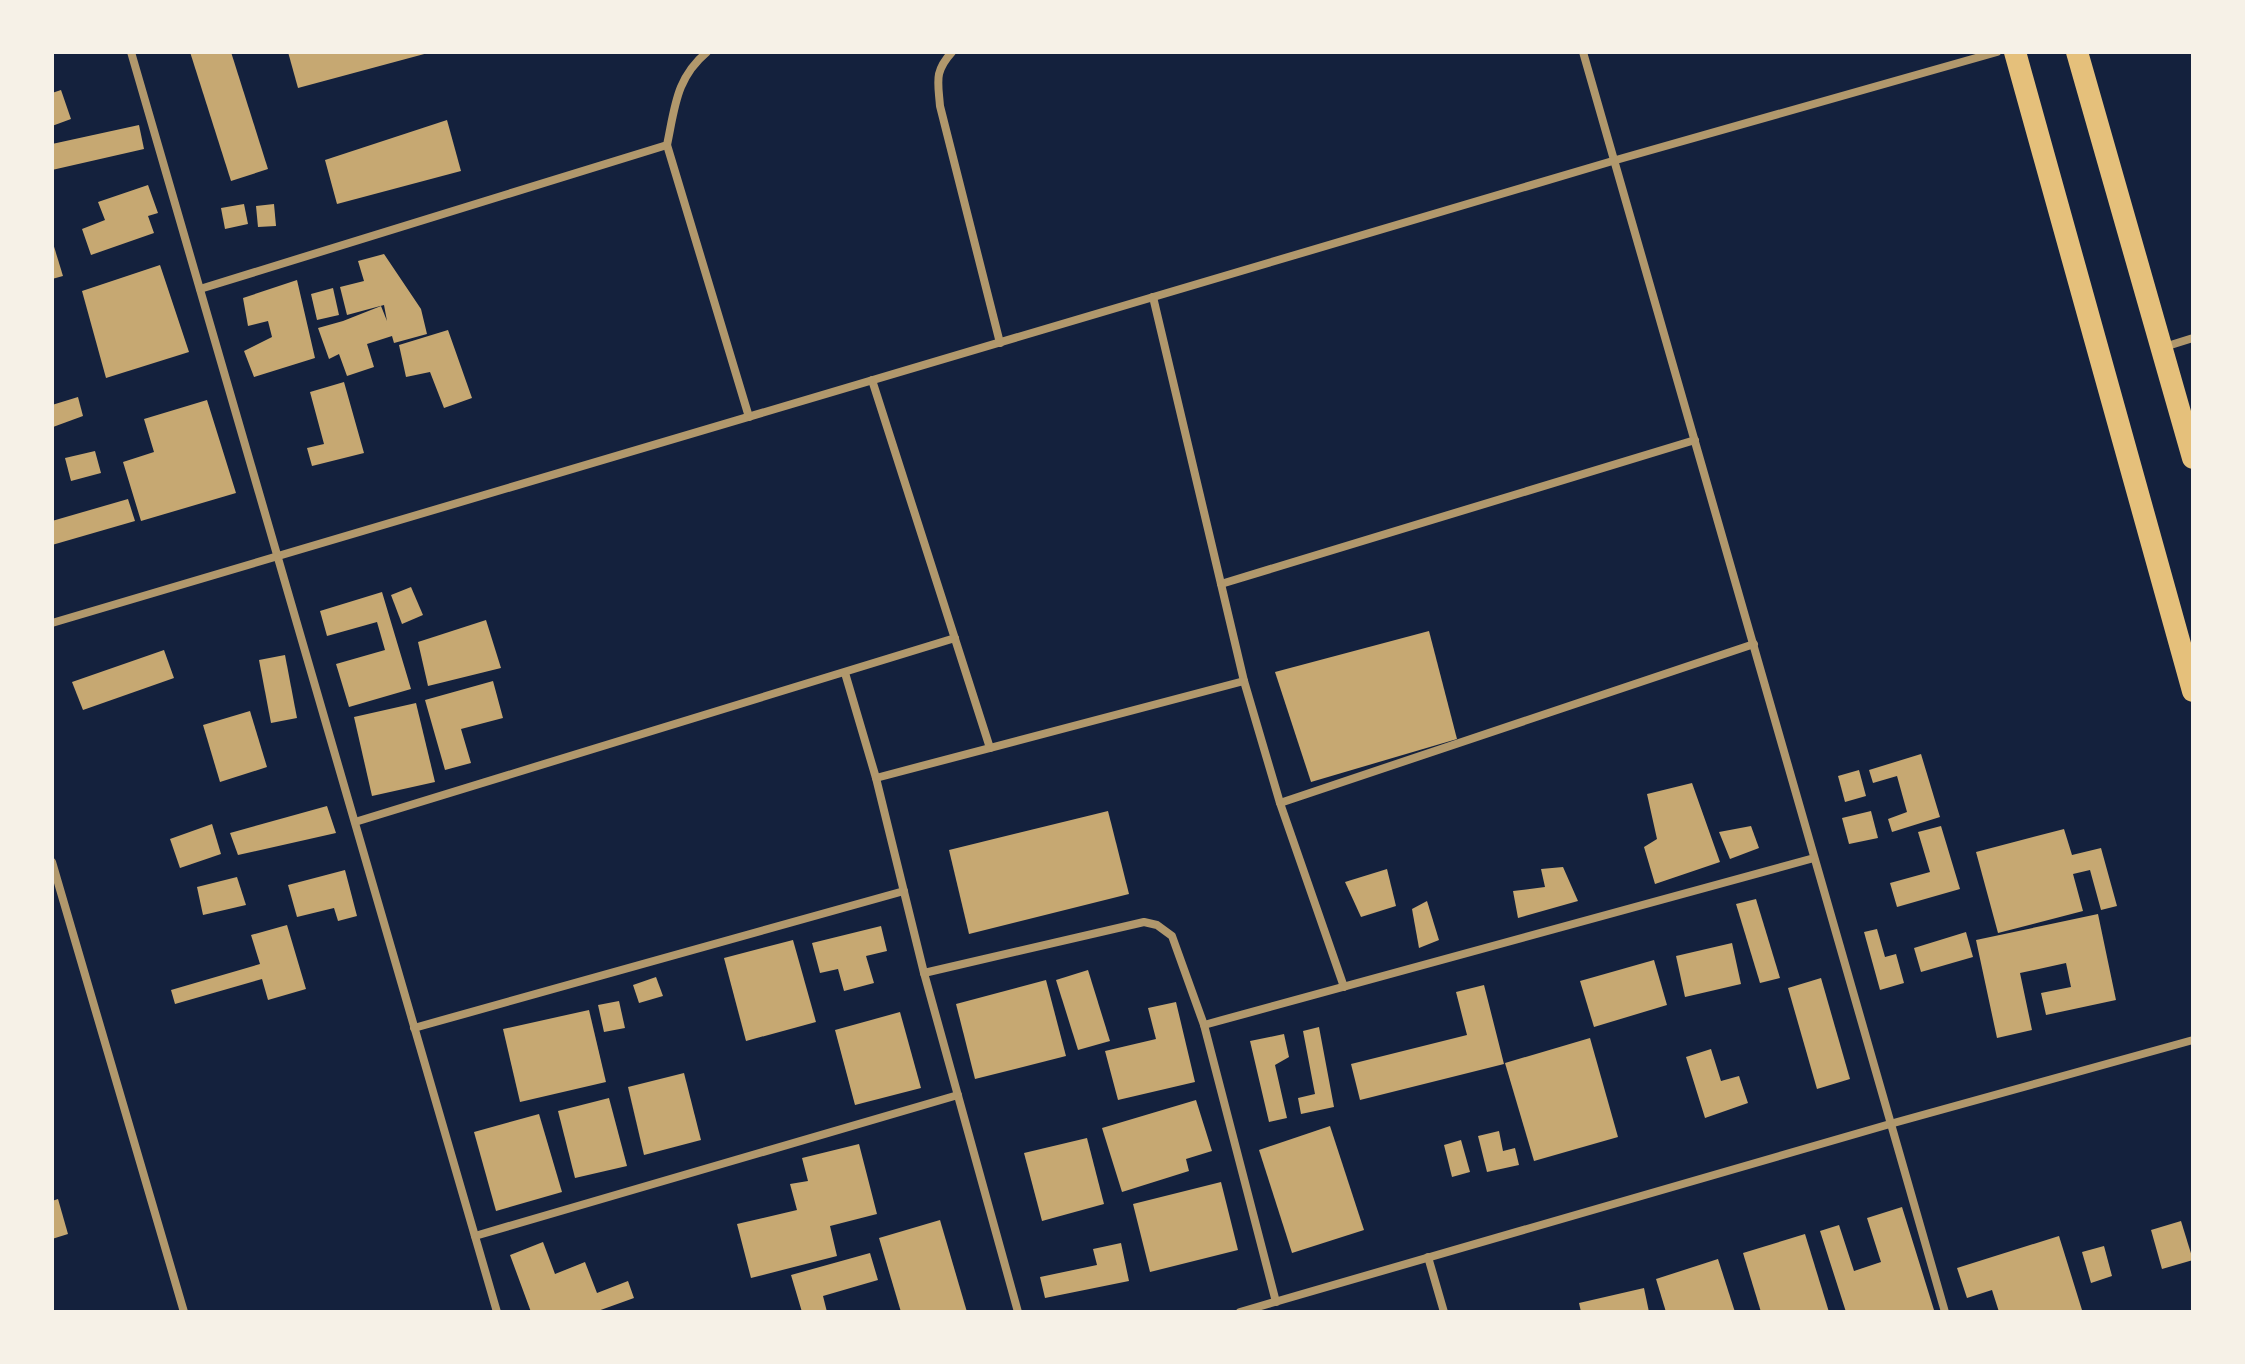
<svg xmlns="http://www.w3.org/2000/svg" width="2245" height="1364" font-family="'Source Sans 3',sans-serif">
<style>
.building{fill:#c6a872}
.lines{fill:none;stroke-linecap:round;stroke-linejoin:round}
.minor{stroke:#b1986c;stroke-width:8}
.trunk{stroke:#e5c07b;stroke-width:22}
</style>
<rect width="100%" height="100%" fill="#14213d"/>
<!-- building -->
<g class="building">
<path d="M190,52H231L268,169L231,181Z"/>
<path d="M288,52H428V53L298,88Z"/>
<path d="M61,90L71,119L52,126V93Z"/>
<path d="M447,120L461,171L337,204L325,160Z"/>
<path d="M139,125L144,149L52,170V144Z"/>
<path d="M148,185L158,213L148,216L154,233L91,255L82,229L105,220L98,202Z"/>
<path d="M244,204L248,224L225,229L221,208Z"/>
<path d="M274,204L276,226L258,227L256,206Z"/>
<path d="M52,240L63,276L52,279Z"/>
<path d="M384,254L421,309L427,334L394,343L392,336L367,344L374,367L347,376L339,354L329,359L318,328L343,321L381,306L387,321L384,305L347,315L340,287L364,281L358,261Z"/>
<path d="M160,265L189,352L106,378L82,291Z"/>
<path d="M297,280L315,358L254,377L244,351L272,337L268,321L248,326L243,298Z"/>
<path d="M333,288L339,315L317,320L311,294Z"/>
<path d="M448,330L472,398L444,408L430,372L406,377L399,345Z"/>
<path d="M344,382L364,453L312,466L307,448L324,444L310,392Z"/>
<path d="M78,397L83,416L53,427L52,405Z"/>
<path d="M207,400L236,493L141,521L123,462L154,452L144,419Z"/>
<path d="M95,451L101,473L71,481L65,458Z"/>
<path d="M128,499L135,521L52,545V521Z"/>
<path d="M411,587L423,615L402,624L391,595Z"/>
<path d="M382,592L411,689L349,707L336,664L385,650L377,622L327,636L320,611Z"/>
<path d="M486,620L501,668L428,686L418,642Z"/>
<path d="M1429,631L1457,739L1311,782L1275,672Z"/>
<path d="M164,650L174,678L83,710L72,682Z"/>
<path d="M285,655L297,718L271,723L259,660Z"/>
<path d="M493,681L503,718L461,729L471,763L445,770L425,700Z"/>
<path d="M416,703L435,782L372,796L354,717Z"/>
<path d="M250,711L267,767L220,782L203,725Z"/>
<path d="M1921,754L1940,817L1892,832L1888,819L1907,812L1897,776L1873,783L1869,770Z"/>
<path d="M1859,770L1866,796L1845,802L1838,776Z"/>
<path d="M1692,783L1720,862L1655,884L1644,847L1657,839L1647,794Z"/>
<path d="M327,806L336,833L238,855L230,833Z"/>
<path d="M1108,811L1129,894L969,934L949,850Z"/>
<path d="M1871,811L1878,838L1849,844L1842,818Z"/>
<path d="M212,824L221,854L180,868L170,839Z"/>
<path d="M1751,826L1759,848L1730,859L1719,832Z"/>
<path d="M1941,826L1960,889L1897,907L1890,883L1930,872L1918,832Z"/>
<path d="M2064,829L2072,855L2101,848L2117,906L2101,910L2090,870L2073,874L2083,911L1998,933L1976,852Z"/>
<path d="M1563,867L1578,901L1518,918L1513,891L1545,887L1541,869Z"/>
<path d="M1387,869L1396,906L1361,917L1345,882Z"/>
<path d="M345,870L357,916L338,921L334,908L297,917L288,885Z"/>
<path d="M237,877L246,905L203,915L197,887Z"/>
<path d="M1756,899L1780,978L1760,983L1736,904Z"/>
<path d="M1427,901L1439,940L1419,948L1412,909Z"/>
<path d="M2098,914L2116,1000L2046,1015L2041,993L2071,987L2066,963L2020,973L2032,1030L1997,1038L1976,940Z"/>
<path d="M287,925L306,989L268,1000L262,979L175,1004L171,990L260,964L251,935Z"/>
<path d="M881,926L887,951L866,956L874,983L844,991L838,969L820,973L812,943Z"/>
<path d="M1877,929L1885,957L1896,954L1904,983L1880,990L1864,932Z"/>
<path d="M1966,932L1973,957L1921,972L1914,948Z"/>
<path d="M793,940L816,1022L746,1041L724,958Z"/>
<path d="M1732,943L1741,984L1685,997L1676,956Z"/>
<path d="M1654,960L1667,1005L1594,1027L1580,981Z"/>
<path d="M1088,970L1110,1041L1078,1050L1056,980Z"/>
<path d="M656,977L663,996L639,1003L633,985Z"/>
<path d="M1821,978L1850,1079L1817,1089L1788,988Z"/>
<path d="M1046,980L1066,1056L975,1079L956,1004Z"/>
<path d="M1484,985L1504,1064L1360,1100L1351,1064L1467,1035L1456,992Z"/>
<path d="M619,1001L625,1028L604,1032L598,1005Z"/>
<path d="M1176,1002L1195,1082L1118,1100L1105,1051L1156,1039L1148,1008Z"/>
<path d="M589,1010L606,1082L520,1102L503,1029Z"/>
<path d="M900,1012L921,1088L855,1105L835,1030Z"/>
<path d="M1319,1027L1334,1107L1301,1114L1298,1098L1315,1094L1303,1031Z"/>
<path d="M1284,1034L1289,1057L1275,1065L1287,1118L1269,1122L1250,1041Z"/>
<path d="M1590,1038L1618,1137L1534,1161L1505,1063Z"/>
<path d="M1711,1049L1721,1081L1739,1076L1748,1103L1705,1118L1686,1057Z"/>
<path d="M684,1073L701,1140L644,1155L628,1087Z"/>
<path d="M609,1098L627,1166L575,1178L558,1111Z"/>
<path d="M1196,1100L1212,1151L1186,1159L1189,1171L1122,1192L1102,1128Z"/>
<path d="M539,1114L562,1192L496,1211L474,1132Z"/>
<path d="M1330,1126L1364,1230L1292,1253L1259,1150Z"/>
<path d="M1499,1131L1503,1151L1515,1148L1519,1165L1487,1172L1478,1136Z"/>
<path d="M1087,1138L1104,1204L1042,1221L1024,1153Z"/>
<path d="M1461,1140L1470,1172L1452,1177L1444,1145Z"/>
<path d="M859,1144L877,1214L830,1226L837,1256L751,1278L737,1224L797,1210L790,1184L808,1181L802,1158Z"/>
<path d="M1221,1182L1238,1250L1150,1272L1133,1204Z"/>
<path d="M58,1199L68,1234L52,1239V1201Z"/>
<path d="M1902,1207L1934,1310L1846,1312L1820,1231L1839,1225L1854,1271L1881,1262L1867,1218Z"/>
<path d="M940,1220L967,1312H901L879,1238Z"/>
<path d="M2181,1221L2193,1260L2162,1269L2151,1230Z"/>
<path d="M1805,1234L1829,1312H1761L1743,1253Z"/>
<path d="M2059,1236L2082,1310L2074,1312H1999L1992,1290L1967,1298L1957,1268Z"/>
<path d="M543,1242L555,1274L585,1262L597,1293L628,1281L634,1298L595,1312H531L510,1255Z"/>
<path d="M1121,1243L1129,1281L1045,1298L1040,1277L1097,1265L1093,1249Z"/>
<path d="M2104,1246L2112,1276L2091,1283L2082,1252Z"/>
<path d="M870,1253L878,1280L823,1296L827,1312H802L791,1275Z"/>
<path d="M1718,1259L1735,1312H1666L1656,1279Z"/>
<path d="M1644,1288L1649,1312H1581L1579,1303Z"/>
</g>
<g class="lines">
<!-- minor -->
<g class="minor">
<path d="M131,52L497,1312"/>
<path d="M952,52C934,72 938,81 940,106L1000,343"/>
<path d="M1583,52L1945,1312"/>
<path d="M667,145L749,417"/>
<path d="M200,289L667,145C675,107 676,78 707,52"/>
<path d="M1153,297L1244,681L1280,803L1344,987"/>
<path d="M2161,348L2193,338"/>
<path d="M872,380L990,748"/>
<path d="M1221,584L1695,440"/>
<path d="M52,623L1616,160L1997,52"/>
<path d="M845,673L876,778L924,973L1018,1312"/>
<path d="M876,778L1244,681"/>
<path d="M1280,803L1754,644"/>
<path d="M355,822L955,638"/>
<path d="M52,862L184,1312"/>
<path d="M924,973L1144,922L1157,925L1172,936L1204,1025L1276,1302"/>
<path d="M1204,1025L1814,858"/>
<path d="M414,1028L904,891"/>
<path d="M475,1236L958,1095"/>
<path d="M1428,1257L1444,1312"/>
<path d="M1240,1312L1890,1124L2193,1040"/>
</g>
<!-- trunk -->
<g class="trunk">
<path d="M2015,52L2193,691"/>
<path d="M2077,52L2193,458"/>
</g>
</g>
<!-- border -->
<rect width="2245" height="1364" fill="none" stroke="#f6f1e7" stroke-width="108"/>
</svg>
